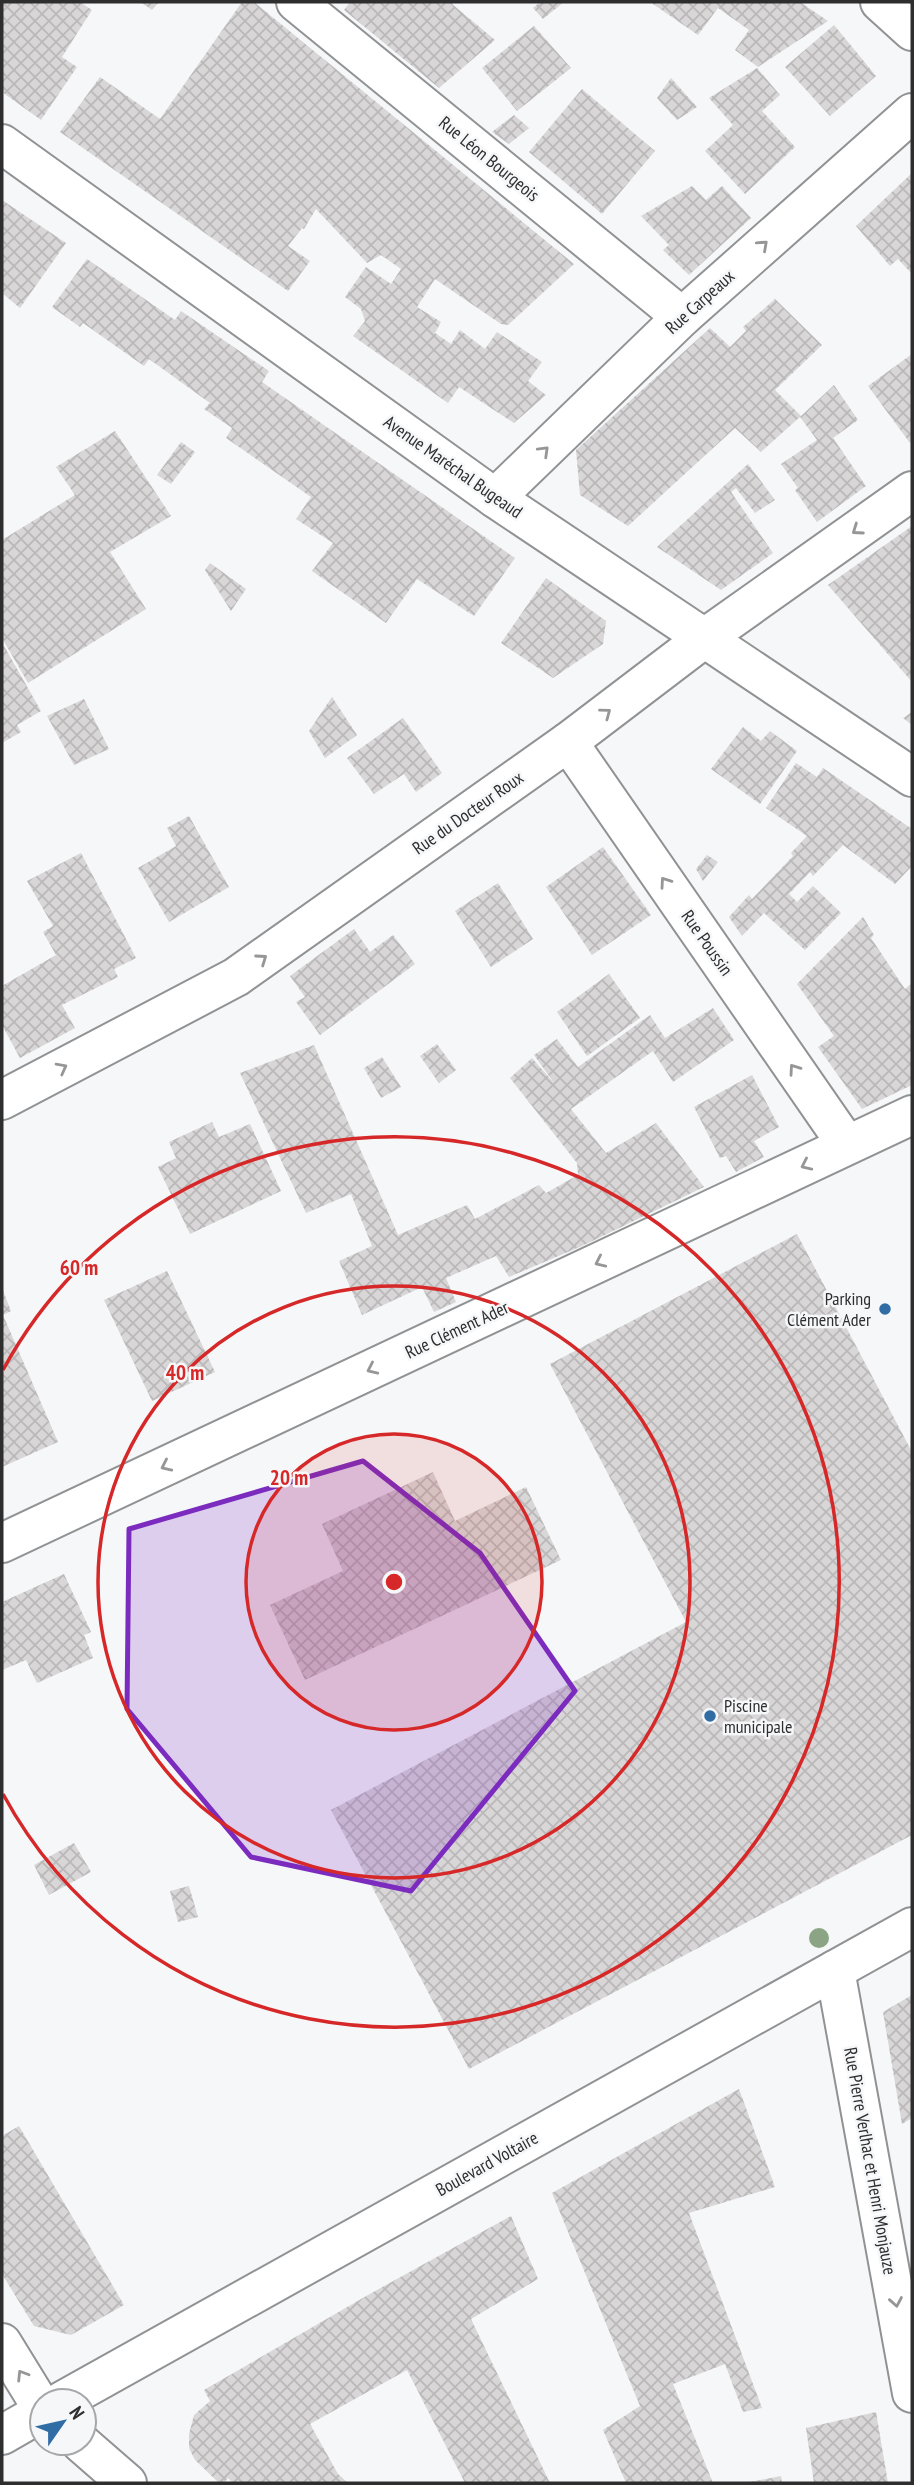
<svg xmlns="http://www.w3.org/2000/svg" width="914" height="2485" font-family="'PT Sans Narrow',sans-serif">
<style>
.building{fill:url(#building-cross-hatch)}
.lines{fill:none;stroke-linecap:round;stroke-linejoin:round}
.street-casing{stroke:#909294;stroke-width:42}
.secondary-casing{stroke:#909294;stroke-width:42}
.primary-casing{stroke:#909294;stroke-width:42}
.street{stroke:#fff;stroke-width:38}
.secondary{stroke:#fff;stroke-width:38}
.primary{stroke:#fff;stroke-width:38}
.tree{fill:#8ba483}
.oneway{stroke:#969697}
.marked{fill:#7b2cbf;fill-opacity:0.2;stroke:#7b2cbf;stroke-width:5;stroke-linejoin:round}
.ring{fill:none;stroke:#d62828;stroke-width:3.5}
.poi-dot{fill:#306da5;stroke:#f5f7f9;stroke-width:2.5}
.labels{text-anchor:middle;stroke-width:5;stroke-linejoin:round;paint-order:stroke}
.street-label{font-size:18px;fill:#2e2e2f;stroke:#f5f7f9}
.poi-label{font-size:18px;fill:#2e2e2f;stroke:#f5f7f9;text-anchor:end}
.centre{fill:#d62828;stroke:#f5f7f9;stroke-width:3.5}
.ring-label{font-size:21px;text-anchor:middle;font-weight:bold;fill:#d62828;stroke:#f5f7f9;stroke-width:5;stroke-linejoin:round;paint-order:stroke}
</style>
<defs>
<pattern id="building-cross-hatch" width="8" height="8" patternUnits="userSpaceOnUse" patternTransform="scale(1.75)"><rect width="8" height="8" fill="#d9d6d7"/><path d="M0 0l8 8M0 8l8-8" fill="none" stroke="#bbb8b9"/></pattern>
</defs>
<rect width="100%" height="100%" fill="#f5f7f9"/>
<!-- building -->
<g class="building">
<path d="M2,2H80L92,10L62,57L77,67L41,120L2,92Z"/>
<path d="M141,2H159L152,10Z"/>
<path d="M242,2H254L574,264L508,325L501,324L435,279L417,307L441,322L435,333L451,344L460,330L485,349L497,332L542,362L528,381L546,395L514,423L459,387L448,403L353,336L365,321L361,309L345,297L366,267L391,284L401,269L381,255L367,263L316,209L304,229L302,228L288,246L310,261L288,291L60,132L100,77L160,119Z"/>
<path d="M350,2H454L452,4L495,40L439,88L344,10Z"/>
<path d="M540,2H564L543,19L533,8Z"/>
<path d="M650,2H800L828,21L758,67L735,50L749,30L718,8L698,35Z"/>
<path d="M834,25L876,76L830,116L785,67Z"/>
<path d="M534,26L571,68L517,111L482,68Z"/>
<path d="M757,68L780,95L762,111L795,147L745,194L705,151L733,125L709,98Z"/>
<path d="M671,78L697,107L677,120L657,98Z"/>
<path d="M582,89L655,151L602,214L529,152Z"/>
<path d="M514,115L529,128L509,144L492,132Z"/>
<path d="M912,173V274L898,259L890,266L856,226Z"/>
<path d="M692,186L706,200L722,186L751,218L689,275L663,250L669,245L641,216Z"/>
<path d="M2,200L66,243L20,308L2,293Z"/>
<path d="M87,259L175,320L181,311L269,371L262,382L515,558L474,616L417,579L386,623L312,571L333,543L296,519L311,497L226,438L232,428L204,409L210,403L149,359L144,366L83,323L80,327L52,307Z"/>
<path d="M775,299L822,345L775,390L801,416L761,452L735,428L628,526L580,495L576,450L710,328L730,347L746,331L743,327Z"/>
<path d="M912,354V441L910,443L868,386Z"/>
<path d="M834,385L858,420L833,438L866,486L817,522L795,490L798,488L781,464L817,440L800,417Z"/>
<path d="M115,431L171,516L110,552L146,609L28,683L2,638V540L75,495L56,467Z"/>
<path d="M181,442L195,452L171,484L157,475Z"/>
<path d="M748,464L775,500L755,513L736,488L731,492L773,553L721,590L657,547Z"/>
<path d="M912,526V682L828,585Z"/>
<path d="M210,563L246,589L231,611L205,570Z"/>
<path d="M546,578L606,621L603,644L553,678L501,643Z"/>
<path d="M4,646L41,711L17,725L21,732L2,743V648Z"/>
<path d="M332,697L357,735L325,758L309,731Z"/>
<path d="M84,699L109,749L74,765L47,716Z"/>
<path d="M912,712V725L903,718Z"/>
<path d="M403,718L442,773L416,792L404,774L374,794L347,758Z"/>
<path d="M743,727L761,741L770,731L797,751L760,804L711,769Z"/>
<path d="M796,763L817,777L823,768L912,829V866L895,884L843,845L813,876L810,872L789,894L797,902L813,886L841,913L805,950L764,913L742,936L729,917L749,895L752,899L793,856L791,853L807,836L766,808Z"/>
<path d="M189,816L229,887L169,922L138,868L176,846L167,828Z"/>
<path d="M603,847L651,915L592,955L546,887Z"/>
<path d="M81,853L136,958L114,969L118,977L62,1005L75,1028L20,1058L2,1025V986L56,955L43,932L53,926L27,881Z"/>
<path d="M707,855L718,862L703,881L696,869Z"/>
<path d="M498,883L533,939L491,967L455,911Z"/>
<path d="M863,917L874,935L871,938L905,989L912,983V1085L862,1109L818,1047L834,1036L797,984Z"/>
<path d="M354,929L370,952L393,935L415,964L320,1035L296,1002L305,997L290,976Z"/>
<path d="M609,974L640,1018L587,1056L557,1012Z"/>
<path d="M713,1008L734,1040L673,1082L653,1051L571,1109L606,1153L656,1123L704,1187L582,1246L509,1277L496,1256L446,1278L456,1302L434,1312L422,1287L362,1315L339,1261L372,1246L351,1194L306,1213L240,1073L314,1045L398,1235L467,1205L475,1219L539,1185L546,1193L578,1175L577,1163L510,1078L532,1058L554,1083L534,1055L557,1039L578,1067L650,1015L665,1038Z"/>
<path d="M437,1044L456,1070L439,1083L420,1056Z"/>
<path d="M382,1057L401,1087L381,1098L364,1068Z"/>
<path d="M752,1075L779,1127L754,1141L764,1157L736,1172L726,1156L720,1158L694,1107Z"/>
<path d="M212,1122L219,1137L250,1124L281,1191L190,1234L158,1167L176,1158L169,1142Z"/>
<path d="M797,1234L912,1452V1835L469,2069L331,1810L686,1622L550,1364Z"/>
<path d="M167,1271L215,1372L152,1401L104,1300Z"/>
<path d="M2,1288L11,1311L3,1315L58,1442L2,1467Z"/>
<path d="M433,1472L455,1521L526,1487L561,1560L305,1680L270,1605L343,1571L322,1524Z"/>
<path d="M64,1574L91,1632L84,1635L93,1658L37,1683L26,1660L2,1670V1602Z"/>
<path d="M74,1843L91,1872L49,1895L34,1865Z"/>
<path d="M189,1886L198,1917L178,1922L170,1891Z"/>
<path d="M912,1995V2118L902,2124L883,2012Z"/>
<path d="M739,2089L775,2187L689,2213L762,2408L743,2412L725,2364L673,2384L713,2483H626L603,2430L640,2406L552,2193Z"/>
<path d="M19,2126L124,2305L71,2335L34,2326L2,2274V2136Z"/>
<path d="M511,2216L538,2279L471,2319L550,2483H465L407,2370L310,2424L338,2474L348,2483H233L228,2478L224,2483H219L195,2460L189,2448V2434L194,2415L210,2401L204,2390L368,2295Z"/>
<path d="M876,2412L888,2483H814L806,2428Z"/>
<path d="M781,2476L782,2483H750V2482Z"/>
</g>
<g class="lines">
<defs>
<g id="street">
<path d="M296,2L682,317"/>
<path d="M2,144L495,498L912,777"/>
<path d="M495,498L682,317L912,113"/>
<path d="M568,742L847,1145"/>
<path d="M2,1100L236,977L568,742L706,637L912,491"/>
<path d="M2,1543L912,1115"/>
<path d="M835,1970L912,2393"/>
<path d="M2,2343L42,2408"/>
<path d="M81,2443L127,2483"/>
</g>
<path id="secondary" d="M880,2L912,31"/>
<g id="primary">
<path d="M62,2401L912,1927"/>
<path d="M2,2435L42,2412"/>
</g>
</defs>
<!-- street casing -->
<use href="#street" class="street-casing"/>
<!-- secondary casing -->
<use href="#secondary" class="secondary-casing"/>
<!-- primary casing -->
<use href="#primary" class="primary-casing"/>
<!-- street -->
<use href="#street" class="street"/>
<!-- secondary -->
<use href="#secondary" class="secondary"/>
<!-- primary -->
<use href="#primary" class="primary"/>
</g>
<!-- trees -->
<circle class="tree" cx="819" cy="1938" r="10"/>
<!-- one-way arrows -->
<defs><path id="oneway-chevron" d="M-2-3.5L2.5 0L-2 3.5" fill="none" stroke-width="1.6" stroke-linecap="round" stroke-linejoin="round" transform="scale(1.75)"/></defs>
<g class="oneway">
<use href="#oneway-chevron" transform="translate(763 245) rotate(-42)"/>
<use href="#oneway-chevron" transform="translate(544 451) rotate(-44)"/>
<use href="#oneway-chevron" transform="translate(857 530) rotate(145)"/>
<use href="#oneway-chevron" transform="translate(606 713) rotate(-37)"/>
<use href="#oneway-chevron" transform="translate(665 882) rotate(-125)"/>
<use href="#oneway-chevron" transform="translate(262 959) rotate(-35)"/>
<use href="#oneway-chevron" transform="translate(62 1068) rotate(-28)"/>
<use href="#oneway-chevron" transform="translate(794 1069) rotate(-125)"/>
<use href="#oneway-chevron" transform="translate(806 1165) rotate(155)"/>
<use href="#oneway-chevron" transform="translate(600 1262) rotate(155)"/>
<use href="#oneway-chevron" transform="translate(372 1369) rotate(155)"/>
<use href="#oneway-chevron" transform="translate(166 1466) rotate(155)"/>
<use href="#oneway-chevron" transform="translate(896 2302) rotate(80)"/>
<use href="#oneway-chevron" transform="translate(22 2375) rotate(-122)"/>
</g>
<!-- marked area -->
<path class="marked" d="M363,1461L480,1553L575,1691L411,1891L251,1857L127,1709L129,1529Z"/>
<!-- distance rings -->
<circle cx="394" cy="1582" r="148" fill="#d62828" fill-opacity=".12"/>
<g class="ring">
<circle cx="394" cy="1582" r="148"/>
<circle cx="394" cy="1582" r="296"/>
<path d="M3 1370A445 445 0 1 1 3 1794"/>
</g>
<!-- markers -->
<g class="poi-dot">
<circle cx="885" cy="1309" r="7"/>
<circle cx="710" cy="1716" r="7"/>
</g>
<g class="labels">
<!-- street labels -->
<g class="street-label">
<text transform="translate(489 159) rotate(39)" y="6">Rue Léon Bourgeois</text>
<text transform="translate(700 302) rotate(-42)" y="6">Rue Carpeaux</text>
<text transform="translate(453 467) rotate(35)" y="6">Avenue Maréchal Bugeaud</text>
<text transform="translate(468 813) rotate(-35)" y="6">Rue du Docteur Roux</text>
<text transform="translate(707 943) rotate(55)" y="6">Rue Poussin</text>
<text transform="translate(457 1330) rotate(-25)" y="6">Rue Clément Ader</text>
<text transform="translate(870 2161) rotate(80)" y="6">Rue Pierre Verlhac et Henri Monjauze</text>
<text transform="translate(487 2164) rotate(-29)" y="6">Boulevard Voltaire</text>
</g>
<!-- poi labels -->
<g class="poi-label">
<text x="871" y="1305">Parking<tspan x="871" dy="21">Clément Ader</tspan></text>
<text x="724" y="1712" text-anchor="start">Piscine<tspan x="724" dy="21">municipale</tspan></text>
</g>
</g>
<circle cx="394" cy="1582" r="10" class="centre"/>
<g class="ring-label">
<text x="79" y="1275">60 m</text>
<text x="185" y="1380">40 m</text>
<text x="289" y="1485">20 m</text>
</g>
<!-- border -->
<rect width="914" height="2485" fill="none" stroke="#2e2e2f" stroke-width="7"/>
<!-- north arrow -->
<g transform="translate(63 2422) rotate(56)"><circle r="33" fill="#f5f7f9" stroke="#a5a7a8" stroke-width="2"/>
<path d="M0-5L12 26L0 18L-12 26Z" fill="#306da5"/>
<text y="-10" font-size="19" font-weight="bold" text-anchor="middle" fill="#2e2e2f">N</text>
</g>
</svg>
